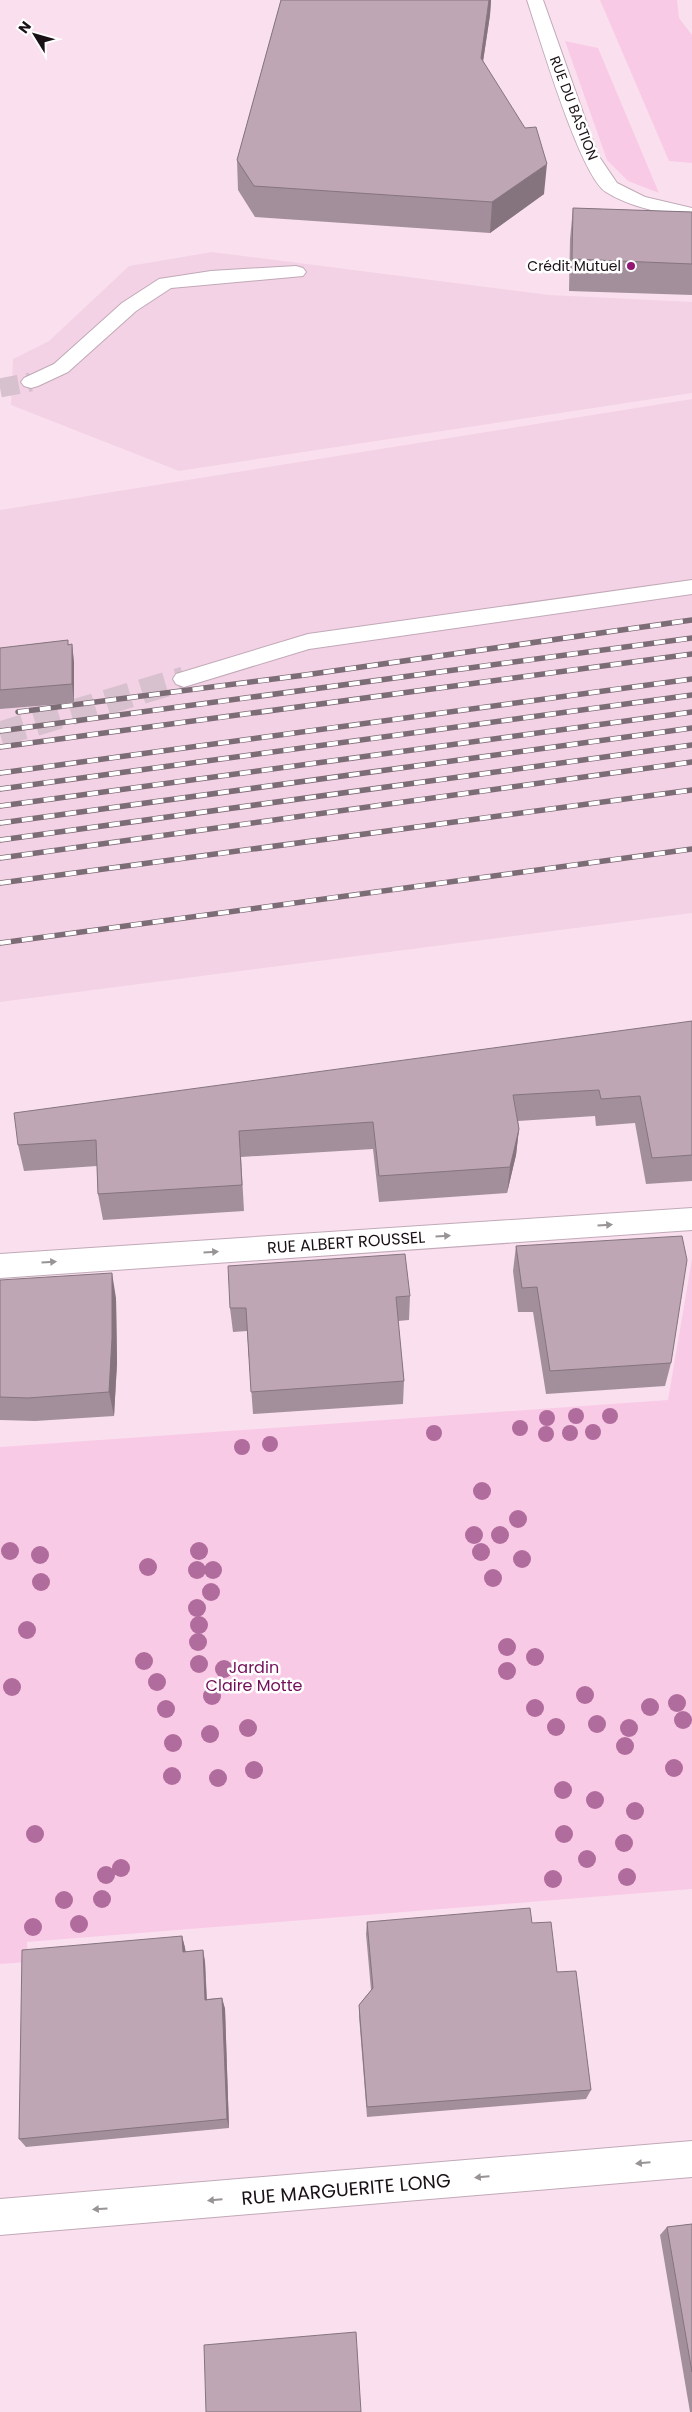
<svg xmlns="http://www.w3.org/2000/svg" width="692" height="2412" font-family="Poppins,sans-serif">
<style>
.built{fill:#f3d2e5}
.green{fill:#f9cae6}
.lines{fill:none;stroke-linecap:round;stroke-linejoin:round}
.minor-tunnel-far1{stroke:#d8c1ce;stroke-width:19;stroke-dasharray:19 9;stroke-linecap:butt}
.minor-tunnel{stroke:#d8c1ce;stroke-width:25;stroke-dasharray:25 12;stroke-linecap:butt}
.minor-casing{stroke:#c1a9b7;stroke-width:2}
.minor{fill:#fff;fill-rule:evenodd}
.rail-casing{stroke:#7c6c75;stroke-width:5.5}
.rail{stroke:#fff;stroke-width:4;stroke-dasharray:11;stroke-linecap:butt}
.tree{fill:#b06c9c}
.wall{fill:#a38f9b}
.shaded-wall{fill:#85747e}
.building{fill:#bea6b4;stroke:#85747e}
.oneway{fill:#989496}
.poi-dot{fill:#931772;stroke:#fff;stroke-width:2}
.labels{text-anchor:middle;stroke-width:5;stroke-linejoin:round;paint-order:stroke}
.far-street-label{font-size:14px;fill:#1a1116;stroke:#fff}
.far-poi-label{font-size:14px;fill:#1a1116;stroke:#fff;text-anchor:end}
.street-label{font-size:16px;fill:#1a1116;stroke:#fff}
.park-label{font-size:16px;fill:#730e58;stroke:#fff}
.near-street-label{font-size:19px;fill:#1a1116;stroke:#fff}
</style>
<rect width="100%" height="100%" fill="#fae0ef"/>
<!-- built -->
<g class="built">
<path d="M212,252L550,295L692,302V393L179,471L11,405L13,359L49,341L129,266Z"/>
<path d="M692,399V913L0,1002V510Z"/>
</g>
<!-- green -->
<g class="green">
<path d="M600,0H677L679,18L692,35V163L669,161Z"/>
<path d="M565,41L598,48L659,193L628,181L607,160Z"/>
<path d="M692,1259V1889L27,1942L28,1962L0,1964V1447L668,1400Z"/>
</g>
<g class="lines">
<!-- minor-tunnel-far1 -->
<path class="minor-tunnel-far1" d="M0,388L31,382"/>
<!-- minor-tunnel -->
<path class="minor-tunnel" d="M0,734L184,679"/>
<defs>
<g id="minor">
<path d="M527,0H543L598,155L617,183L645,197L692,208V220C663,212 631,208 606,192C580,176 539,35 527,0Z"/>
<path d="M296,266L303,268L306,272L303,276L171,288L136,311L68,372L38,386L31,388L24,386L21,382L24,378L54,364L122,303L159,279L211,271Z"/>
<path d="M692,580V594L309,649L184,687L176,684L173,679L176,674L308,634Z"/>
<path d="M692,1208V1230L0,1278V1254Z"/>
<path d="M692,2141V2177L0,2235V2199Z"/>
</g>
</defs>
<!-- minor casing -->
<use href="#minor" class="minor-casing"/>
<!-- minor -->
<use href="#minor" class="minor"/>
<defs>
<g id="rail">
<path d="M18,712L305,675L692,620"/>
<path d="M0,731L692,638"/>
<path d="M0,747L692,654"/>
<path d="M0,773L692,679"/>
<path d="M0,789L692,695"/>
<path d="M0,806L692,712"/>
<path d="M0,823L692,728"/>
<path d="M0,840L692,745"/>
<path d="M0,858L692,762"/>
<path d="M0,883L692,790"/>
<path d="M0,943L692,849"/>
</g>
</defs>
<!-- rail casing -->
<use href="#rail" class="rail-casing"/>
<!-- rail -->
<use href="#rail" class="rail"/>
</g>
<!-- trees -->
<g class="tree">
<circle cx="576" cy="1416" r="8"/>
<circle cx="610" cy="1416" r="8"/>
<circle cx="547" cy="1418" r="8"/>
<circle cx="520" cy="1428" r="8"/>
<circle cx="593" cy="1432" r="8"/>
<circle cx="434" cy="1433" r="8"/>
<circle cx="570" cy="1433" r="8"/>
<circle cx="546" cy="1434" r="8"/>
<circle cx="270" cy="1444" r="8"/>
<circle cx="242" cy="1447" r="8"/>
<circle cx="482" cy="1491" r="9"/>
<circle cx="518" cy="1519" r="9"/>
<circle cx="474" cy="1535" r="9"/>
<circle cx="500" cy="1535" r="9"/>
<circle cx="10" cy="1551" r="9"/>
<circle cx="199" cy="1551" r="9"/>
<circle cx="481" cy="1552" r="9"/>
<circle cx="40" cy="1555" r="9"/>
<circle cx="522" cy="1559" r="9"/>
<circle cx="148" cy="1567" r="9"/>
<circle cx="197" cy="1570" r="9"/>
<circle cx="213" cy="1570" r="9"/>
<circle cx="493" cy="1578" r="9"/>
<circle cx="41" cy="1582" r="9"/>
<circle cx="211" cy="1592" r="9"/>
<circle cx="197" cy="1608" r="9"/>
<circle cx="199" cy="1625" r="9"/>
<circle cx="27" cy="1630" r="9"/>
<circle cx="198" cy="1642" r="9"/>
<circle cx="507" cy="1647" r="9"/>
<circle cx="535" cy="1657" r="9"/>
<circle cx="144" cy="1661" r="9"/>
<circle cx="199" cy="1664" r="9"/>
<circle cx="224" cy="1669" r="9"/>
<circle cx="507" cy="1671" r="9"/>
<circle cx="157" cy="1682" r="9"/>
<circle cx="12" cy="1687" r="9"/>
<circle cx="585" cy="1695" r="9"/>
<circle cx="212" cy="1696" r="9"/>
<circle cx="677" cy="1703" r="9"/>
<circle cx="650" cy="1707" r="9"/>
<circle cx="535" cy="1708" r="9"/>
<circle cx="166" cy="1709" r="9"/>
<circle cx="683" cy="1720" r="9"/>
<circle cx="597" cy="1724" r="9"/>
<circle cx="556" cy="1727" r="9"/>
<circle cx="248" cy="1728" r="9"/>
<circle cx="629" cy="1728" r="9"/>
<circle cx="210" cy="1734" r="9"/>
<circle cx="173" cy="1743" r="9"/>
<circle cx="625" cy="1746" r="9"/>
<circle cx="674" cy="1768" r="9"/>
<circle cx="254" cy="1770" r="9"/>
<circle cx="172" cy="1776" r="9"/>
<circle cx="218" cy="1778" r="9"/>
<circle cx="563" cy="1790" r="9"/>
<circle cx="595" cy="1800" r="9"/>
<circle cx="635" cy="1811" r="9"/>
<circle cx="35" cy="1834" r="9"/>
<circle cx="564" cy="1834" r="9"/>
<circle cx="624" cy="1843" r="9"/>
<circle cx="587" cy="1859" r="9"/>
<circle cx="121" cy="1868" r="9"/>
<circle cx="106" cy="1875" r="9"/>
<circle cx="627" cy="1877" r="9"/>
<circle cx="553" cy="1879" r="9"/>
<circle cx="102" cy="1899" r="9"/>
<circle cx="64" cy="1900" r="9"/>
<circle cx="79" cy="1924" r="9"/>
<circle cx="33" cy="1927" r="9"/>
</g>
<!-- wall -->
<g class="wall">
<path d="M281,0H491L490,15L483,61L544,194L490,233L255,217L238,190L237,160Z"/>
<path d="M573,208L692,212V295L569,291L570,239Z"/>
<path d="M68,640V645L72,644L74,663V703L0,709V648Z"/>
<path d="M692,1021V1181L646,1184L635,1123L596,1126L595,1116L518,1121L519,1129L516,1155L507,1193L379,1202L373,1149L241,1157L244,1211L103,1220L98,1194L97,1166L24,1171L18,1145Z"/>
<path d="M516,1246L671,1363L665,1386L546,1394L533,1312H518L513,1271Z"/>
<path d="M0,1280L116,1298L117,1363L114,1416L35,1421L0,1420Z"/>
<path d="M410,1296L409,1320L398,1321L404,1381L403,1404L253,1414L247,1331L233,1332L230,1308Z"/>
<path d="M367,1922L532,1923L557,1972L591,2090L586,2099L367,2117L359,2016V2005L371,1990L366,1934Z"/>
<path d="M182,1936L186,1952L203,1950L205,1962L207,1999L222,1998L225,2009L229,2128L26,2147L19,2139Z"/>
<path d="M692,2224V2412H690L660,2235L667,2227Z"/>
</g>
<!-- shaded-wall -->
<g class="shaded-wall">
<path d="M489,0H491L490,15L479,88L481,58Z"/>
<path d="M547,164L544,194L490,233L492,202Z"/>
<path d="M72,644L74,663V703L72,684Z"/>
<path d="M519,1129L516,1155L507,1193L510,1167Z"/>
<path d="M112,1273L116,1298L117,1363L114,1416L109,1392Z"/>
<path d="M182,1936L185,1948L186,1964L183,1952Z"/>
<path d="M203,1950L205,1962L207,2011L205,2000Z"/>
<path d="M222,1998L225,2009L229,2128L227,2119Z"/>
</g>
<!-- building -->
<g class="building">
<path d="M281,0H489L481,58L525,128L536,127L547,164L492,202L254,186L237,160Z"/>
<path d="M573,208L692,212V264L572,259Z"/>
<path d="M68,640V645L72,644V684L0,690V648Z"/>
<path d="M692,1021V1155L652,1158L640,1096L601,1099L599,1090L513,1095L519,1129L510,1167L379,1176L373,1122L239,1131L242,1185L98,1194L96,1140L18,1145L14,1113Z"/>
<path d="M682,1236L687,1260L671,1363L550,1371L537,1287L522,1288L516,1246Z"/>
<path d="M405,1254L410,1296L396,1297L404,1381L251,1392L246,1308H230L228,1266Z"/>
<path d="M112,1273V1338L109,1392L28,1398L0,1397V1280Z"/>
<path d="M530,1908L532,1923L551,1922L557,1972L576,1971L591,2090L367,2107L359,2005L373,1988L367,1922Z"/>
<path d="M182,1936L183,1952L203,1950L205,2000L222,1998L227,2119L19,2139L22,1950Z"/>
<path d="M692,2224V2372L667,2227Z"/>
<path d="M356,2332L361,2412H206L204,2345Z"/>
</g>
<!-- one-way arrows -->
<defs><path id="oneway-solid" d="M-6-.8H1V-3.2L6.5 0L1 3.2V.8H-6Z" transform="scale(1.25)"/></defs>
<g class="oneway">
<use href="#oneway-solid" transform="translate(605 1225) rotate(-4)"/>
<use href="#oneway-solid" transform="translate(443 1236) rotate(-4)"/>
<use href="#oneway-solid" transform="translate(211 1252) rotate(-4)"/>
<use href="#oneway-solid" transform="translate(49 1262) rotate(-4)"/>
<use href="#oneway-solid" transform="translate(643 2163) rotate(175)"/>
<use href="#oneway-solid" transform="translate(482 2177) rotate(175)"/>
<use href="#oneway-solid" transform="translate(215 2200) rotate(175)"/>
<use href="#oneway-solid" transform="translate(100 2209) rotate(176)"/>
</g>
<!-- markers -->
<circle class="poi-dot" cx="631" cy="266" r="5"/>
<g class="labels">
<!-- far-street labels -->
<g class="far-street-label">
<text transform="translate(574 108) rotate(69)" y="5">RUE DU BASTION</text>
</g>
<!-- far-poi labels -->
<g class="far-poi-label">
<text x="621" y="271">Crédit Mutuel</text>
</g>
<!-- street labels -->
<g class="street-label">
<text transform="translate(346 1242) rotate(-4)" y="6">RUE ALBERT ROUSSEL</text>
</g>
<!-- park labels -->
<g class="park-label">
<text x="254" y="1673">Jardin<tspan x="254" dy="18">Claire Motte</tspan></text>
</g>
<!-- near-street labels -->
<g class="near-street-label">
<text transform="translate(346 2189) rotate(-5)" y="7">RUE MARGUERITE LONG</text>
</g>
</g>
<!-- north arrow -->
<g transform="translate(35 35) rotate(307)" stroke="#ffffff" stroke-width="4" paint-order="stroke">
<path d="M0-4L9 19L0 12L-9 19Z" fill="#1a1116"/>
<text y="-8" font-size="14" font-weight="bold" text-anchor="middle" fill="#1a1116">N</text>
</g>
</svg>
